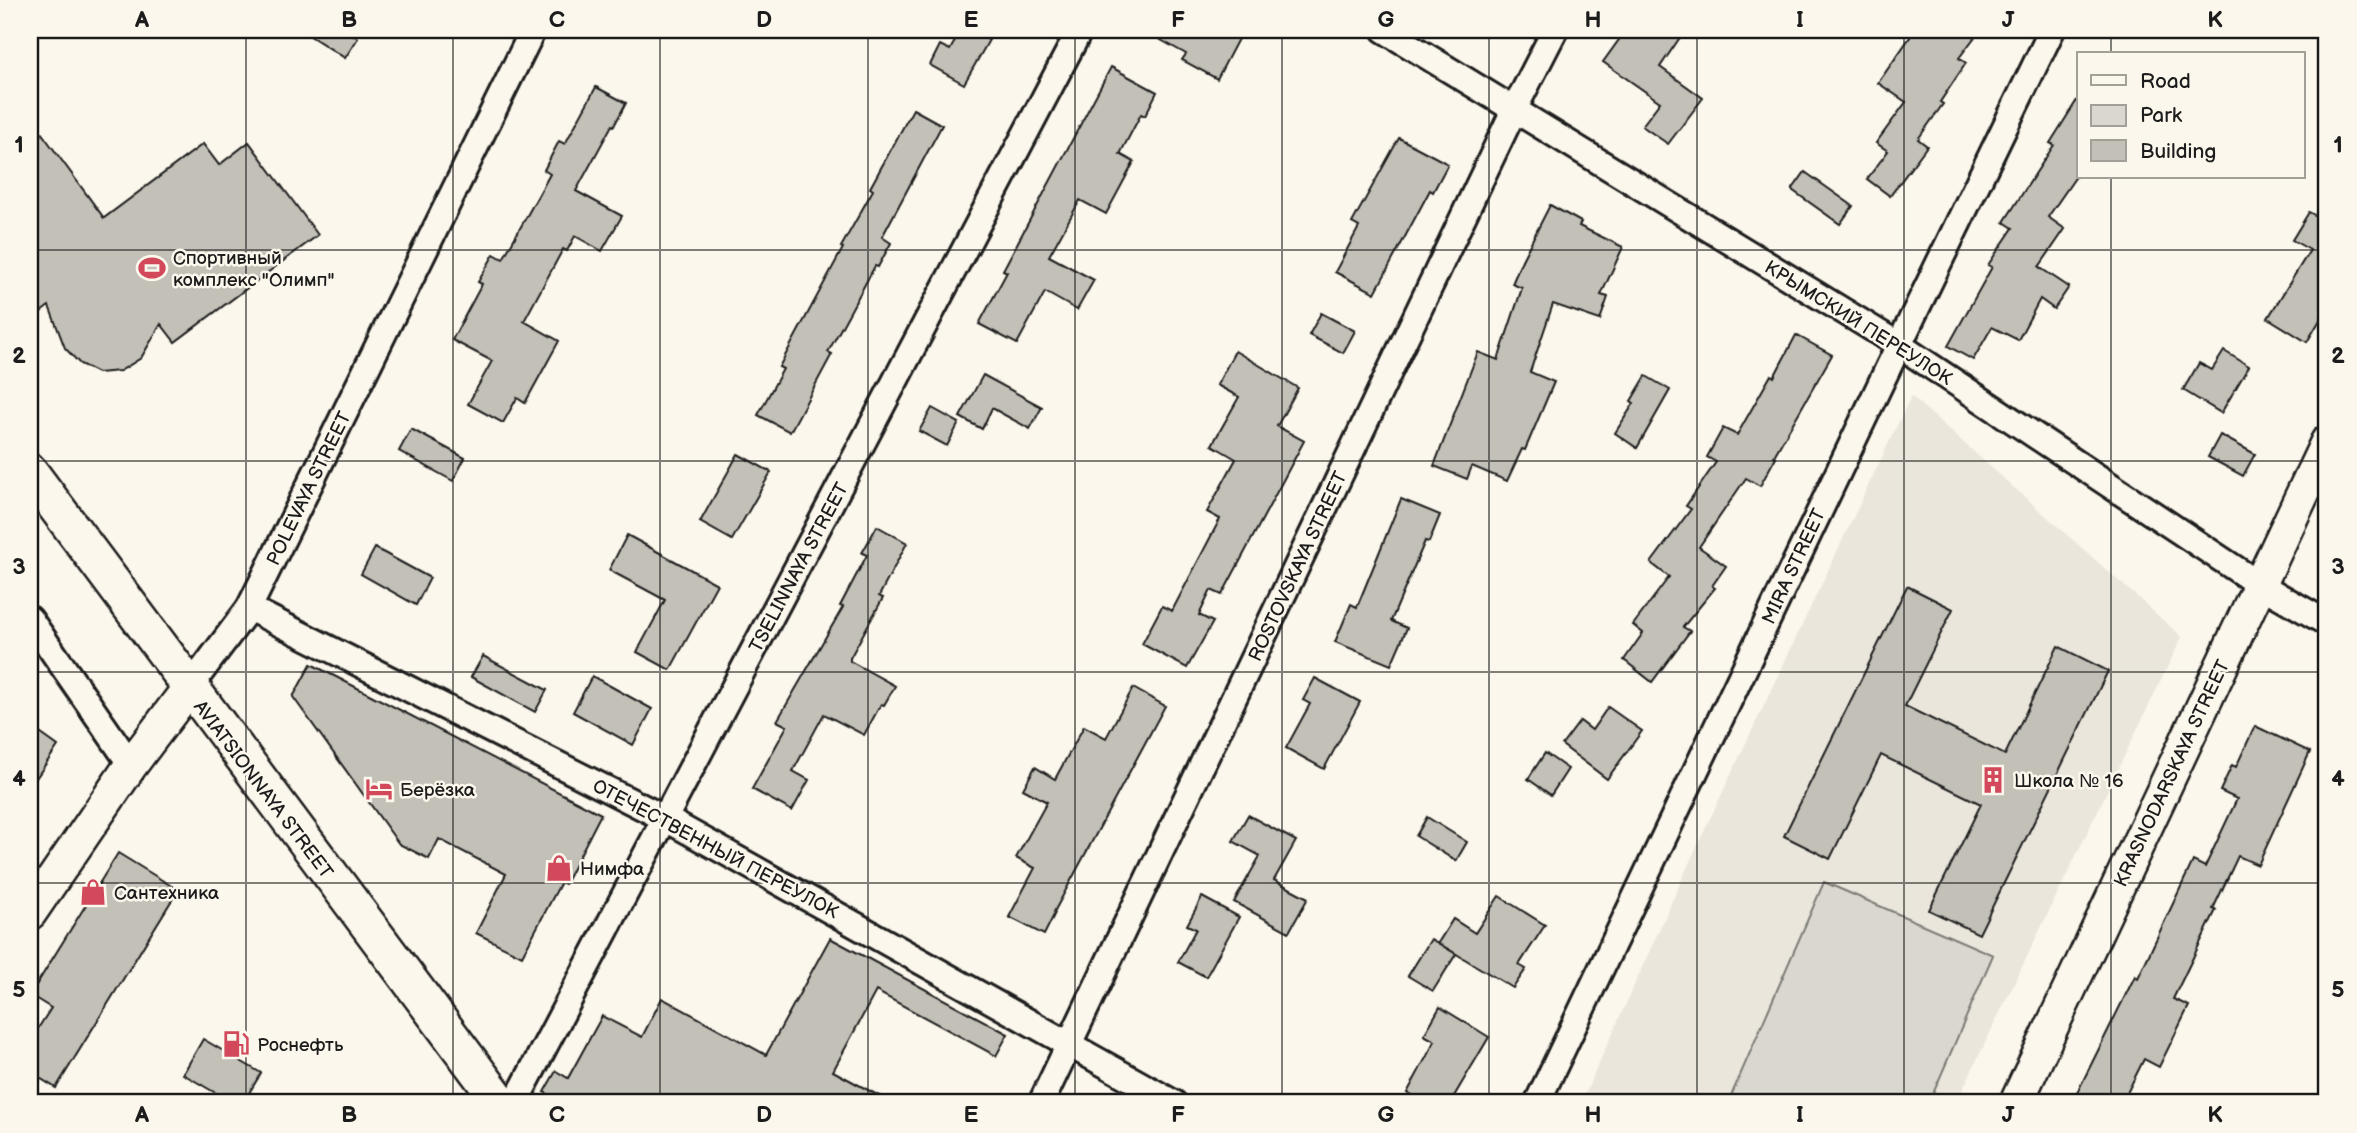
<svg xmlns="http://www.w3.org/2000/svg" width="2357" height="1133" font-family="'Balsamiq Sans',sans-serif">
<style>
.built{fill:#eae6dc}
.green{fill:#dad7ce;stroke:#7b7a75;stroke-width:2}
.building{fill:#c3c0b8;stroke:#1c1c1c;stroke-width:2}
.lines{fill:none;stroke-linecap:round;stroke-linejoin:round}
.minor-casing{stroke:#1c1c1c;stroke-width:30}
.tertiary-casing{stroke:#1c1c1c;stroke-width:37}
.secondary-casing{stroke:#1c1c1c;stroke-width:40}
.minor{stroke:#fbf7ec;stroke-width:24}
.tertiary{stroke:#fbf7ec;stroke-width:32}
.secondary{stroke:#fbf7ec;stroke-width:35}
.grid{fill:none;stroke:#1c1c1c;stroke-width:2;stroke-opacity:0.55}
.labels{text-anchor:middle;stroke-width:5;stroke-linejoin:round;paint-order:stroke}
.poi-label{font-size:19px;fill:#1c1c1c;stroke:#fbf7ec;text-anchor:start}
.street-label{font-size:19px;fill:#1c1c1c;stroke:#fbf7ec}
.neatline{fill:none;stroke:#1c1c1c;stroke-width:2.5}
.grid-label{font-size:23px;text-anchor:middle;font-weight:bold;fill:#1c1c1c}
</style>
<rect width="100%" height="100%" fill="#fbf7ec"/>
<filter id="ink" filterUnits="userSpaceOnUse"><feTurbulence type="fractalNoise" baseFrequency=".0143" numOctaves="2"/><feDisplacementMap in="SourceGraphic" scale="14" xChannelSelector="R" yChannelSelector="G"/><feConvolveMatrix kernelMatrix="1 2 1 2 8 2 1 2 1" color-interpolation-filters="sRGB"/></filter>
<g filter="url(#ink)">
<!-- built -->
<path class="built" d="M1911,396L2182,637L1956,1103H1581L1697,846Z"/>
<!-- green -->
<path class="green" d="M1824,882L1993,955L1929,1103H1728Z"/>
<!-- building -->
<g class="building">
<path d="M301,30H345L358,38L345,58Z"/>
<path d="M961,30H970L989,40L964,84L930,65L940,45L950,50Z"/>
<path d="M1143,30H1225L1239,37L1217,79L1182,60L1186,54Z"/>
<path d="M1626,30H1685L1660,67L1703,98L1668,144L1642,126L1660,102L1603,62Z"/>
<path d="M1915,30H1980L1959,58L1966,63L1940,102L1943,104L1918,139L1927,146L1890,196L1867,179L1888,151L1876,143L1906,102L1878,83Z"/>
<path d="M1111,67L1157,92L1145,116L1141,114L1120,154L1134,162L1106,214L1080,200L1049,256L1094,280L1077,310L1045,292L1017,344L979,324L1007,272L1003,270Z"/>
<path d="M596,87L626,103L614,126L612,125L576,191L622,216L602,251L575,236L567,251L563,249L524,321L559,341L525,403L517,398L503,423L468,404L492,361L452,340L482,284L478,282L494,254L503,259L550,174L544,170L559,141L565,144Z"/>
<path d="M2079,97V172L2048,217L2065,229L2039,267L2069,287L2054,309L2040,299L2018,340L1992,327L1973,360L1948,346L1992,267L1988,265L2013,228L2004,222L2054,145L2050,143Z"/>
<path d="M913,109L942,125L882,237L891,243L878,267L875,266L828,352L832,354L790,432L758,415L783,369L779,367L843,248L841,247L873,190L870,188Z"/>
<path d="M30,117L104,218L203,144L219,165L249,142L318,235L175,342L161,324L141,358L120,371L98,373L80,364L65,348L49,306L30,320Z"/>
<path d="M1399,138L1448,164L1433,192L1430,190L1375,293L1335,272L1359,227L1352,223Z"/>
<path d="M1805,172L1853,206L1840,224L1792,190Z"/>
<path d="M1550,205L1581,222L1579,226L1623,247L1601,295L1608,297L1600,320L1553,304L1530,372L1554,382L1525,450L1522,449L1507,481L1472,466L1467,479L1434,466L1478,352L1498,360L1522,288L1512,284L1522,260Z"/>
<path d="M2309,212L2327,222V308L2307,342L2268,318L2310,250L2292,240Z"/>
<path d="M1321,313L1355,331L1343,353L1309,335Z"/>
<path d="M1796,335L1832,355L1774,456L1776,457L1760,486L1746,478L1699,547L1726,566L1712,586L1715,588L1683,627L1690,631L1652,682L1624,660L1643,633L1633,625L1669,577L1651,563L1691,509L1686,506L1716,462L1707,457L1723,428L1737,435L1771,375L1774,377Z"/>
<path d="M1235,351L1298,388L1277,426L1304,441L1222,595L1211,590L1199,615L1213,622L1187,668L1142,644L1162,606L1172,611L1220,519L1207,512L1236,459L1212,445L1239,397L1217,385Z"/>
<path d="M2224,351L2249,366L2221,413L2183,390L2199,363L2212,370Z"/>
<path d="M983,375L1042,407L1030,429L992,408L982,429L960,417Z"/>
<path d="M1646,376L1670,390L1637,448L1615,433L1634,403L1631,401Z"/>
<path d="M932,408L959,423L947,446L919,431Z"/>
<path d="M411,429L465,458L453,481L399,451Z"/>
<path d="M2220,435L2255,454L2243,476L2208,457Z"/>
<path d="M738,454L771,472L732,540L700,522Z"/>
<path d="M1401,499L1440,515L1429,542L1425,541L1391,621L1407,628L1391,665L1335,642L1351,604L1357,607Z"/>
<path d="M877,526L907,543L879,596L883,598L850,658V661L895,686L884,705L881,704L864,735L824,714L793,771L809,780L792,811L752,789L787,726L777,721L843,607L840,606L867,555L862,553Z"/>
<path d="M627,535L717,584L670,670L637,652L665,600L609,570Z"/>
<path d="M375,548L430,578L416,605L361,574Z"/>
<path d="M1907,586L1953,609L1905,706L2005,755L2058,646L2108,671L1979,934L1929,910L1981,804L1881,755L1830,859L1784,836Z"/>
<path d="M483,656L547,690L535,712L471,677Z"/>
<path d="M311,664L601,814L565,884L561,882L522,956L476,933L506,874L439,839L429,859L399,844L293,697Z"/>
<path d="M592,676L652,709L633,745L573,712Z"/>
<path d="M1315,678L1360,702L1324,769L1286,748L1310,704L1303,700Z"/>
<path d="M1133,688L1165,706L1054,912L1055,913L1044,935L1009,917L1035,868L1016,858L1047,802L1023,789L1035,767L1055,779L1084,726L1106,738Z"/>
<path d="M1608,707L1642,731L1607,779L1562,745L1580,721L1592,730Z"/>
<path d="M30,726L58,746L30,787Z"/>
<path d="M2255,726L2310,752L2258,865L2238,856L2213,909L2216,910L2173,999L2189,1006L2159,1067L2144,1059L2122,1103H2072L2135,976L2138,978L2193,861L2205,867L2237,799L2220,791L2232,765L2236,767Z"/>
<path d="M1545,753L1568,769L1551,795L1528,779Z"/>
<path d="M1248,815L1296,841L1274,880L1308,898L1289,932L1234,902L1260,856L1233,841Z"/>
<path d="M1427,817L1467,842L1456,861L1416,836Z"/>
<path d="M118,853L178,890L56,1088L30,1072V1041L51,1008L30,995Z"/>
<path d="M1499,896L1545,925L1519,965L1526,969L1513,988L1438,943L1453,919L1475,933Z"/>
<path d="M1202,897L1239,917L1206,977L1178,962L1196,929L1187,925Z"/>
<path d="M830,938L1008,1034L996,1056L876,991L833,1071L892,1103H842L821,1092L815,1103H564L544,1092L556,1071L568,1078L602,1016L642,1037L662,998L766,1055Z"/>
<path d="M1431,939L1456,954L1433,991L1408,976Z"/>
<path d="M1440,1007L1489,1037L1450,1103H1427L1407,1093L1435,1041L1424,1035Z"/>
<path d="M203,1039L261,1073L243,1103H233L183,1074Z"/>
</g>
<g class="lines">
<defs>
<g id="minor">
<path d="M1384,30L1899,345L2260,585L2327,623"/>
<path d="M249,608L666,819L1174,1103"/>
<path d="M30,619L131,765"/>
<path d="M189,688L249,608L533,30"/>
<path d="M515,1103L1080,30"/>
<path d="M1041,1103L1515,108L1555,30"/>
<path d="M1537,1103L1899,345L2052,30"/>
</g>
<g id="tertiary">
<path d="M30,913L131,765L189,688"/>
<path d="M2016,1103L2327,442"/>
</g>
<path id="secondary" d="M30,472L501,1103"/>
</defs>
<!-- minor casing -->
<use href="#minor" class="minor-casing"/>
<!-- tertiary casing -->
<use href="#tertiary" class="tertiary-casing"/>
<!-- secondary casing -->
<use href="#secondary" class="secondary-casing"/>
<!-- minor -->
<use href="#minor" class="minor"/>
<!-- tertiary -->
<use href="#tertiary" class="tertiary"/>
<!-- secondary -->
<use href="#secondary" class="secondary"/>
</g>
</g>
<!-- grid -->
<path class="grid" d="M246,30V1103M453,30V1103M660,30V1103M868,30V1103M1075,30V1103M1282,30V1103M1489,30V1103M1697,30V1103M1904,30V1103M2111,30V54M2111,177V1103M30,250H2327M30,461H2327M30,672H2327M30,883H2327"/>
<!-- icons -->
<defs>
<symbol id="stadium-bare" viewBox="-9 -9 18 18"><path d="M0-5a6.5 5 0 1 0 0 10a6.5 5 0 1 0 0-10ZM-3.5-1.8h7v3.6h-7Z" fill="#d1495b" stroke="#fbf7ec" stroke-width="2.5" paint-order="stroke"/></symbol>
<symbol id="building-bare" viewBox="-9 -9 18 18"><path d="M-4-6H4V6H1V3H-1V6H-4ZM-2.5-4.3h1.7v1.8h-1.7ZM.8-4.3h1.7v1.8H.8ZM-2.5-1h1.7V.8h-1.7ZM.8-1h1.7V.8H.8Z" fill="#d1495b" stroke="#fbf7ec" stroke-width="2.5" paint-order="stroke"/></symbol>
<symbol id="hotel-bare" viewBox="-9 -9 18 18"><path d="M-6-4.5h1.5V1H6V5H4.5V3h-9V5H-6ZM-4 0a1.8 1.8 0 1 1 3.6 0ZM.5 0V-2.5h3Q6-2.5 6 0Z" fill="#d1495b" stroke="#fbf7ec" stroke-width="2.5" paint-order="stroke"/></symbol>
<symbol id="shop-bare" viewBox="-9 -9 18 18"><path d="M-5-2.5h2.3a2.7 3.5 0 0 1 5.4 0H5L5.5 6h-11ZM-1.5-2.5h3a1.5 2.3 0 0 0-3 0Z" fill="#d1495b" stroke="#fbf7ec" stroke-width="2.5" paint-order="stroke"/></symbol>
<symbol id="fuel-bare" viewBox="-9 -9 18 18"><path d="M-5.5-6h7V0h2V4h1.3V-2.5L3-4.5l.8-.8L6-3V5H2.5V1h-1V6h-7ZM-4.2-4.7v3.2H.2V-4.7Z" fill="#d1495b" stroke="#fbf7ec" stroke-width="2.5" paint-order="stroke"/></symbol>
</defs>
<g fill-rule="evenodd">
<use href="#stadium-bare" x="133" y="249" width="38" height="38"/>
<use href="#building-bare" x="1974" y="761" width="38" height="38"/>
<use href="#hotel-bare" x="360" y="770" width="38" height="38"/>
<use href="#shop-bare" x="540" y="849" width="38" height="38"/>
<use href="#shop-bare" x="74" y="873" width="38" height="38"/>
<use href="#fuel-bare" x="217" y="1025" width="38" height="38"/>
</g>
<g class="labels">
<!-- poi labels -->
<g class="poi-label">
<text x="173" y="264">Спортивный<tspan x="173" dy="22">комплекс "Олимп"</tspan></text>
<text x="2014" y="787">Школа № 16</text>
<text x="400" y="796">Берёзка</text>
<text x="580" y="875">Нимфа</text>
<text x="114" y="899">Сантехника</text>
<text x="257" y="1051">Роснефть</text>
</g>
<!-- street labels -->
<g class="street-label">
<text transform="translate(1859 322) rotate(32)" y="7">КРЫМСКИЙ ПЕРЕУЛОК</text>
<text transform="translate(308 488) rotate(-64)" y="7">POLEVAYA STREET</text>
<text transform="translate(1297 566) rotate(-65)" y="7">ROSTOVSKAYA STREET</text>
<text transform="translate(1793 566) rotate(-65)" y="7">MIRA STREET</text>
<text transform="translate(798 567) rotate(-62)" y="7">TSELINNAYA STREET</text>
<text transform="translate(2171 773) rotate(-65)" y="7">KRASNODARSKAYA STREET</text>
<text transform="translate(264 789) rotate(53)" y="7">AVIATSIONNAYA STREET</text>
<text transform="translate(716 848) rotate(28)" y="7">ОТЕЧЕСТВЕННЫЙ ПЕРЕУЛОК</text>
</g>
</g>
<!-- margin -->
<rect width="2357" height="1133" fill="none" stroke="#fbf7ec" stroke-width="77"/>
<!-- legend -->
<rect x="2077" y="52" width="228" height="126" fill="#fbf7ec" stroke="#a29f99" stroke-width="2"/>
<rect x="2091" y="75" width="35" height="10" fill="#fbf7ec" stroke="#a29f99" stroke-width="2"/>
<text x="2140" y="88" font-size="21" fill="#1c1c1c">Road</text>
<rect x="2091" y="105" width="35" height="21" fill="#dad7ce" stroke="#a29f99" stroke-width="2"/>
<text x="2140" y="122" font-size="21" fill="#1c1c1c">Park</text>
<rect x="2091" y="140" width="35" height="21" fill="#c3c0b8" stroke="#a29f99" stroke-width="2"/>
<text x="2140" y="158" font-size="21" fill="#1c1c1c">Building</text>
<rect x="38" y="38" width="2280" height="1056" class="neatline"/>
<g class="grid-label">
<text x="142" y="27">A</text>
<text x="349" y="27">B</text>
<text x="557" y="27">C</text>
<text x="764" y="27">D</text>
<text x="971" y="27">E</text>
<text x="1178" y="27">F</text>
<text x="1386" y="27">G</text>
<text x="1593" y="27">H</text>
<text x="1800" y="27">I</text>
<text x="2008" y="27">J</text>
<text x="2215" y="27">K</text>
<text x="19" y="152">1</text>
<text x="2338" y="152">1</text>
<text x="19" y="363">2</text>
<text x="2338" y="363">2</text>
<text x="19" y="574">3</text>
<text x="2338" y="574">3</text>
<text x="19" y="786">4</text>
<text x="2338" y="786">4</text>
<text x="19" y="997">5</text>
<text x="2338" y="997">5</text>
<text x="142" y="1122">A</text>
<text x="349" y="1122">B</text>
<text x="557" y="1122">C</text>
<text x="764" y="1122">D</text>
<text x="971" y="1122">E</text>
<text x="1178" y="1122">F</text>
<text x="1386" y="1122">G</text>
<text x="1593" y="1122">H</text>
<text x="1800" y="1122">I</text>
<text x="2008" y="1122">J</text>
<text x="2215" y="1122">K</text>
</g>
</svg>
